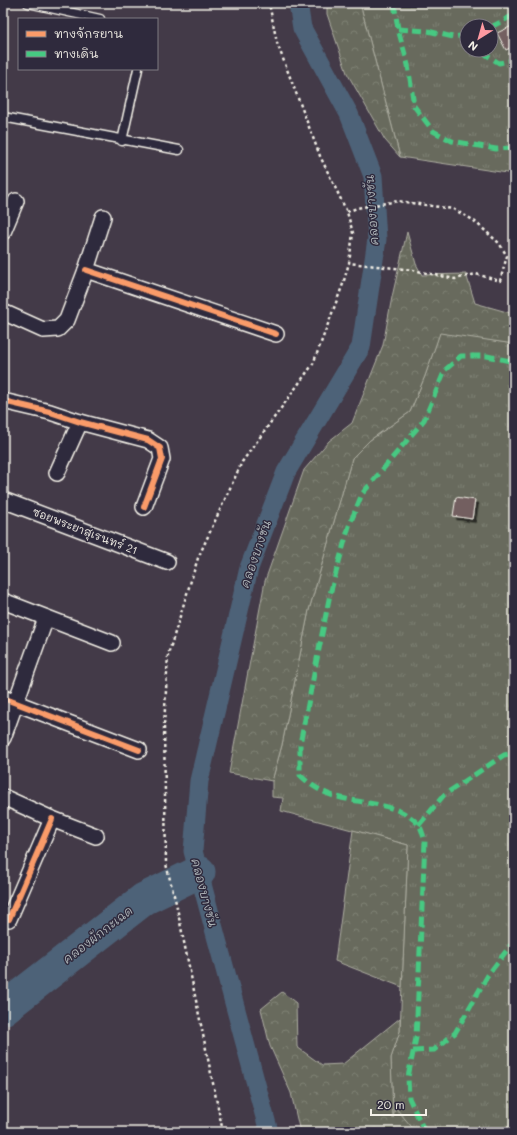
<svg xmlns="http://www.w3.org/2000/svg" width="517" height="1135" font-family="Mali,'Playpen Sans Thai',sans-serif">
<style>
.grass{fill:url(#grass-tufts);stroke:#aeaea2;fill-rule:evenodd}
.forest{fill:url(#forest-crowns);stroke:#aeaea2}
.lines{fill:none;stroke-linecap:round;stroke-linejoin:round}
.canal{stroke:#4d6278;stroke-width:19}
.river{stroke:#4d6278;stroke-width:33}
.building{fill:#735f60;stroke:#f4f1e8;filter:url(#shadow)}
.service-casing{stroke:#f4f1e8;stroke-width:11}
.minor-casing{stroke:#f4f1e8;stroke-width:18}
.path{stroke:#f4f1e8;stroke-width:2.5;stroke-dasharray:3 3;stroke-linecap:butt}
.service{stroke:#2f2a3d;stroke-width:8}
.minor{stroke:#2f2a3d;stroke-width:15}
.quiet{stroke:#46c982;stroke-width:5;stroke-dasharray:10 5;stroke-linecap:butt}
.cycleway-casing{stroke:#2f2a3d;stroke-width:8}
.cycleway{stroke:#fa9b69;stroke-width:6}
.labels{text-anchor:middle;stroke-width:3;stroke-linejoin:round;paint-order:stroke}
.street-label{font-size:11px;fill:#f4f1e8;stroke:#2f2a3d}
.water-label{font-size:12px;font-style:italic;fill:#b1b8bb;stroke:#2f2a3d}
</style>
<defs>
<pattern id="grass-tufts" width="24" height="20" patternUnits="userSpaceOnUse"><rect width="24" height="20" fill="#686b5d"/><path d="M3 7l-1-3M5 7V3M7 7l1-3M15 17l-1-3M17 17v-4M19 17l1-3" fill="none" stroke="#7e8174"/></pattern>
<pattern id="forest-crowns" width="20" height="18" patternUnits="userSpaceOnUse"><rect width="20" height="18" fill="#686b5d"/><path d="M2 6a3 3 0 1 1 6 0M12 15a3 3 0 1 1 6 0" fill="none" stroke="#7e8174"/></pattern>
<filter id="shadow"><feDropShadow dx="3.5" dy="3.5" stdDeviation="0" flood-color="#0009"/></filter>
</defs>
<rect width="100%" height="100%" fill="#433a48"/>
<filter id="ink" filterUnits="userSpaceOnUse"><feTurbulence type="fractalNoise" baseFrequency=".025" numOctaves="2"/><feDisplacementMap in="SourceGraphic" scale="8" xChannelSelector="R" yChannelSelector="G"/><feConvolveMatrix kernelMatrix="1 2 1 2 8 2 1 2 1" color-interpolation-filters="sRGB"/></filter>
<g filter="url(#ink)">
<!-- grass -->
<g class="grass">
<path d="M360,3H514V174L400,157ZM467,26H491V50H467Z"/>
<path d="M440,332L514,344V1132H395L393,1120L391,1058L400,1031L408,845L281,811L283,798L272,797V781L282,745L309,610L352,458L370,440L410,412L425,376Z"/>
</g>
<!-- forest -->
<g class="forest">
<path d="M327,3H360L400,157L385,140L347,73L327,14Z"/>
<path d="M407,232L416,264L422,275L466,274L475,303L514,314V344L440,333L425,376L410,412L370,440L352,458L309,610L282,745L272,781L229,773L265,581L304,470L329,441L352,423L383,345L392,297Z"/>
<path d="M353,830L408,845L402,987L335,961Z"/>
<path d="M282,992L296,1003L297,1047L322,1065L343,1064L400,1018V1031L391,1058L393,1118L395,1107L416,1132H300L291,1093L270,1046L261,1009Z"/>
</g>
<g class="lines">
<!-- canal -->
<path class="canal" d="M269,1132L193,851L199,781L249,568L286,472L361,347L377,239L373,176L349,114L302,28L298,3"/>
<!-- river -->
<path class="river" d="M3,1009L144,899L199,872"/>
</g>
<!-- building -->
<g class="building">
<path d="M514,25V46L506,50L497,33Z"/>
<path d="M456,497L475,500L472,519L453,516Z"/>
</g>
<g class="lines">
<defs>
<g id="service">
<path d="M28,3L100,19"/>
<path d="M3,117L179,150"/>
<path d="M122,141L138,69"/>
</g>
<g id="minor">
<path d="M3,232L16,201"/>
<path d="M86,270L276,334"/>
<path d="M3,312L43,330L58,329L67,320L86,270L103,217"/>
<path d="M3,401L50,412L80,422L148,440L160,448L162,459L144,507"/>
<path d="M57,473L80,422"/>
<path d="M3,500L167,562"/>
<path d="M3,601L112,643"/>
<path d="M3,698L139,750"/>
<path d="M3,738L46,618"/>
<path d="M3,797L52,819L96,836"/>
<path d="M9,919L52,819"/>
</g>
</defs>
<!-- service casing -->
<use href="#service" class="service-casing"/>
<!-- minor casing -->
<use href="#minor" class="minor-casing"/>
<!-- path -->
<g class="path">
<path d="M347,212L357,208L398,201L453,209L473,220L499,243L507,256L500,281L476,274L455,279L413,270L349,263"/>
<path d="M223,1132L176,903L166,864L164,726L168,655L198,558L242,462L313,364L343,284L349,263L353,233L347,212L320,156L277,43L269,3"/>
</g>
<!-- service -->
<use href="#service" class="service"/>
<!-- minor -->
<use href="#minor" class="minor"/>
<!-- quiet -->
<g class="quiet">
<path d="M394,3L398,29L408,65L414,106L433,131L452,141L496,149L514,148"/>
<path d="M491,27L514,15"/>
<path d="M398,29L428,31L453,37L467,35"/>
<path d="M484,50L485,54L499,63L514,60"/>
<path d="M419,825L444,795L504,755L514,753"/>
<path d="M413,1051L434,1050L455,1033L488,975L510,946L514,944"/>
<path d="M425,1132L409,1098L408,1077L416,1038L425,841C423,836 422,828 418,824C399,802 359,804 334,796C321,792 309,784 300,775V744L330,594L349,526L362,494L424,420L445,370L461,356H487L514,362"/>
</g>
<defs>
<g id="cycleway">
<path d="M86,270L276,334"/>
<path d="M3,401L50,412L80,422L148,440L160,448L162,459L144,507"/>
<path d="M3,698L139,750"/>
<path d="M9,919L52,819"/>
</g>
</defs>
<!-- cycleway casing -->
<use href="#cycleway" class="cycleway-casing"/>
<!-- cycleway -->
<use href="#cycleway" class="cycleway"/>
</g>
</g>
<g class="labels">
<!-- street labels -->
<g class="street-label">
<text transform="translate(85 531) rotate(21)" y="4">ซอยพระยาสุเรนทร์ 21</text>
</g>
<!-- water labels -->
<g class="water-label">
<text transform="translate(372 210) rotate(-94)" y="4">คลองบางชัน</text>
<text transform="translate(256 554) rotate(-71)" y="4">คลองบางชัน</text>
<text transform="translate(204 893) rotate(75)" y="4">คลองบางชัน</text>
<text transform="translate(98 935) rotate(-38)" y="4">คลองผักกะเฉด</text>
</g>
</g>
<!-- margin -->
<rect width="517" height="1135" fill="none" stroke="#2f2a3d" stroke-width="16"/>
<rect x="8" y="8" width="501" height="1119" fill="none" stroke="#f4f1e8" stroke-width="1.5" filter="url(#ink)"/>
<!-- legend -->
<rect x="18" y="18" width="140" height="52" fill="#2f2a3d" stroke="#7e7a81"/>
<rect x="26" y="31" width="20" height="6" fill="#fa9b69" stroke="#7e7a81"/>
<text x="54" y="38" font-size="12" fill="#f4f1e8">ทางจักรยาน</text>
<rect x="26" y="51" width="20" height="6" fill="#46c982" stroke="#7e7a81"/>
<text x="54" y="58" font-size="12" fill="#f4f1e8">ทางเดิน</text>
<!-- north arrow -->
<g transform="translate(479 38) rotate(217)"><circle r="19" fill="#2f2a3d" stroke="#7e7a81"/>
<path d="M0-3L7 15L0 10L-7 15Z" fill="#ff9aa2"/>
<text y="-6" font-size="11" font-weight="bold" text-anchor="middle" fill="#f4f1e8">N</text>
</g>
<!-- scale -->
<path d="M371 1109v6h55v-6" fill="none" stroke="#f4f1e8" stroke-width="2"/>
<text x="377" y="1109" font-size="12" fill="#f4f1e8" stroke="#2f2a3d" stroke-width="3" paint-order="stroke">20 m</text>
</svg>
